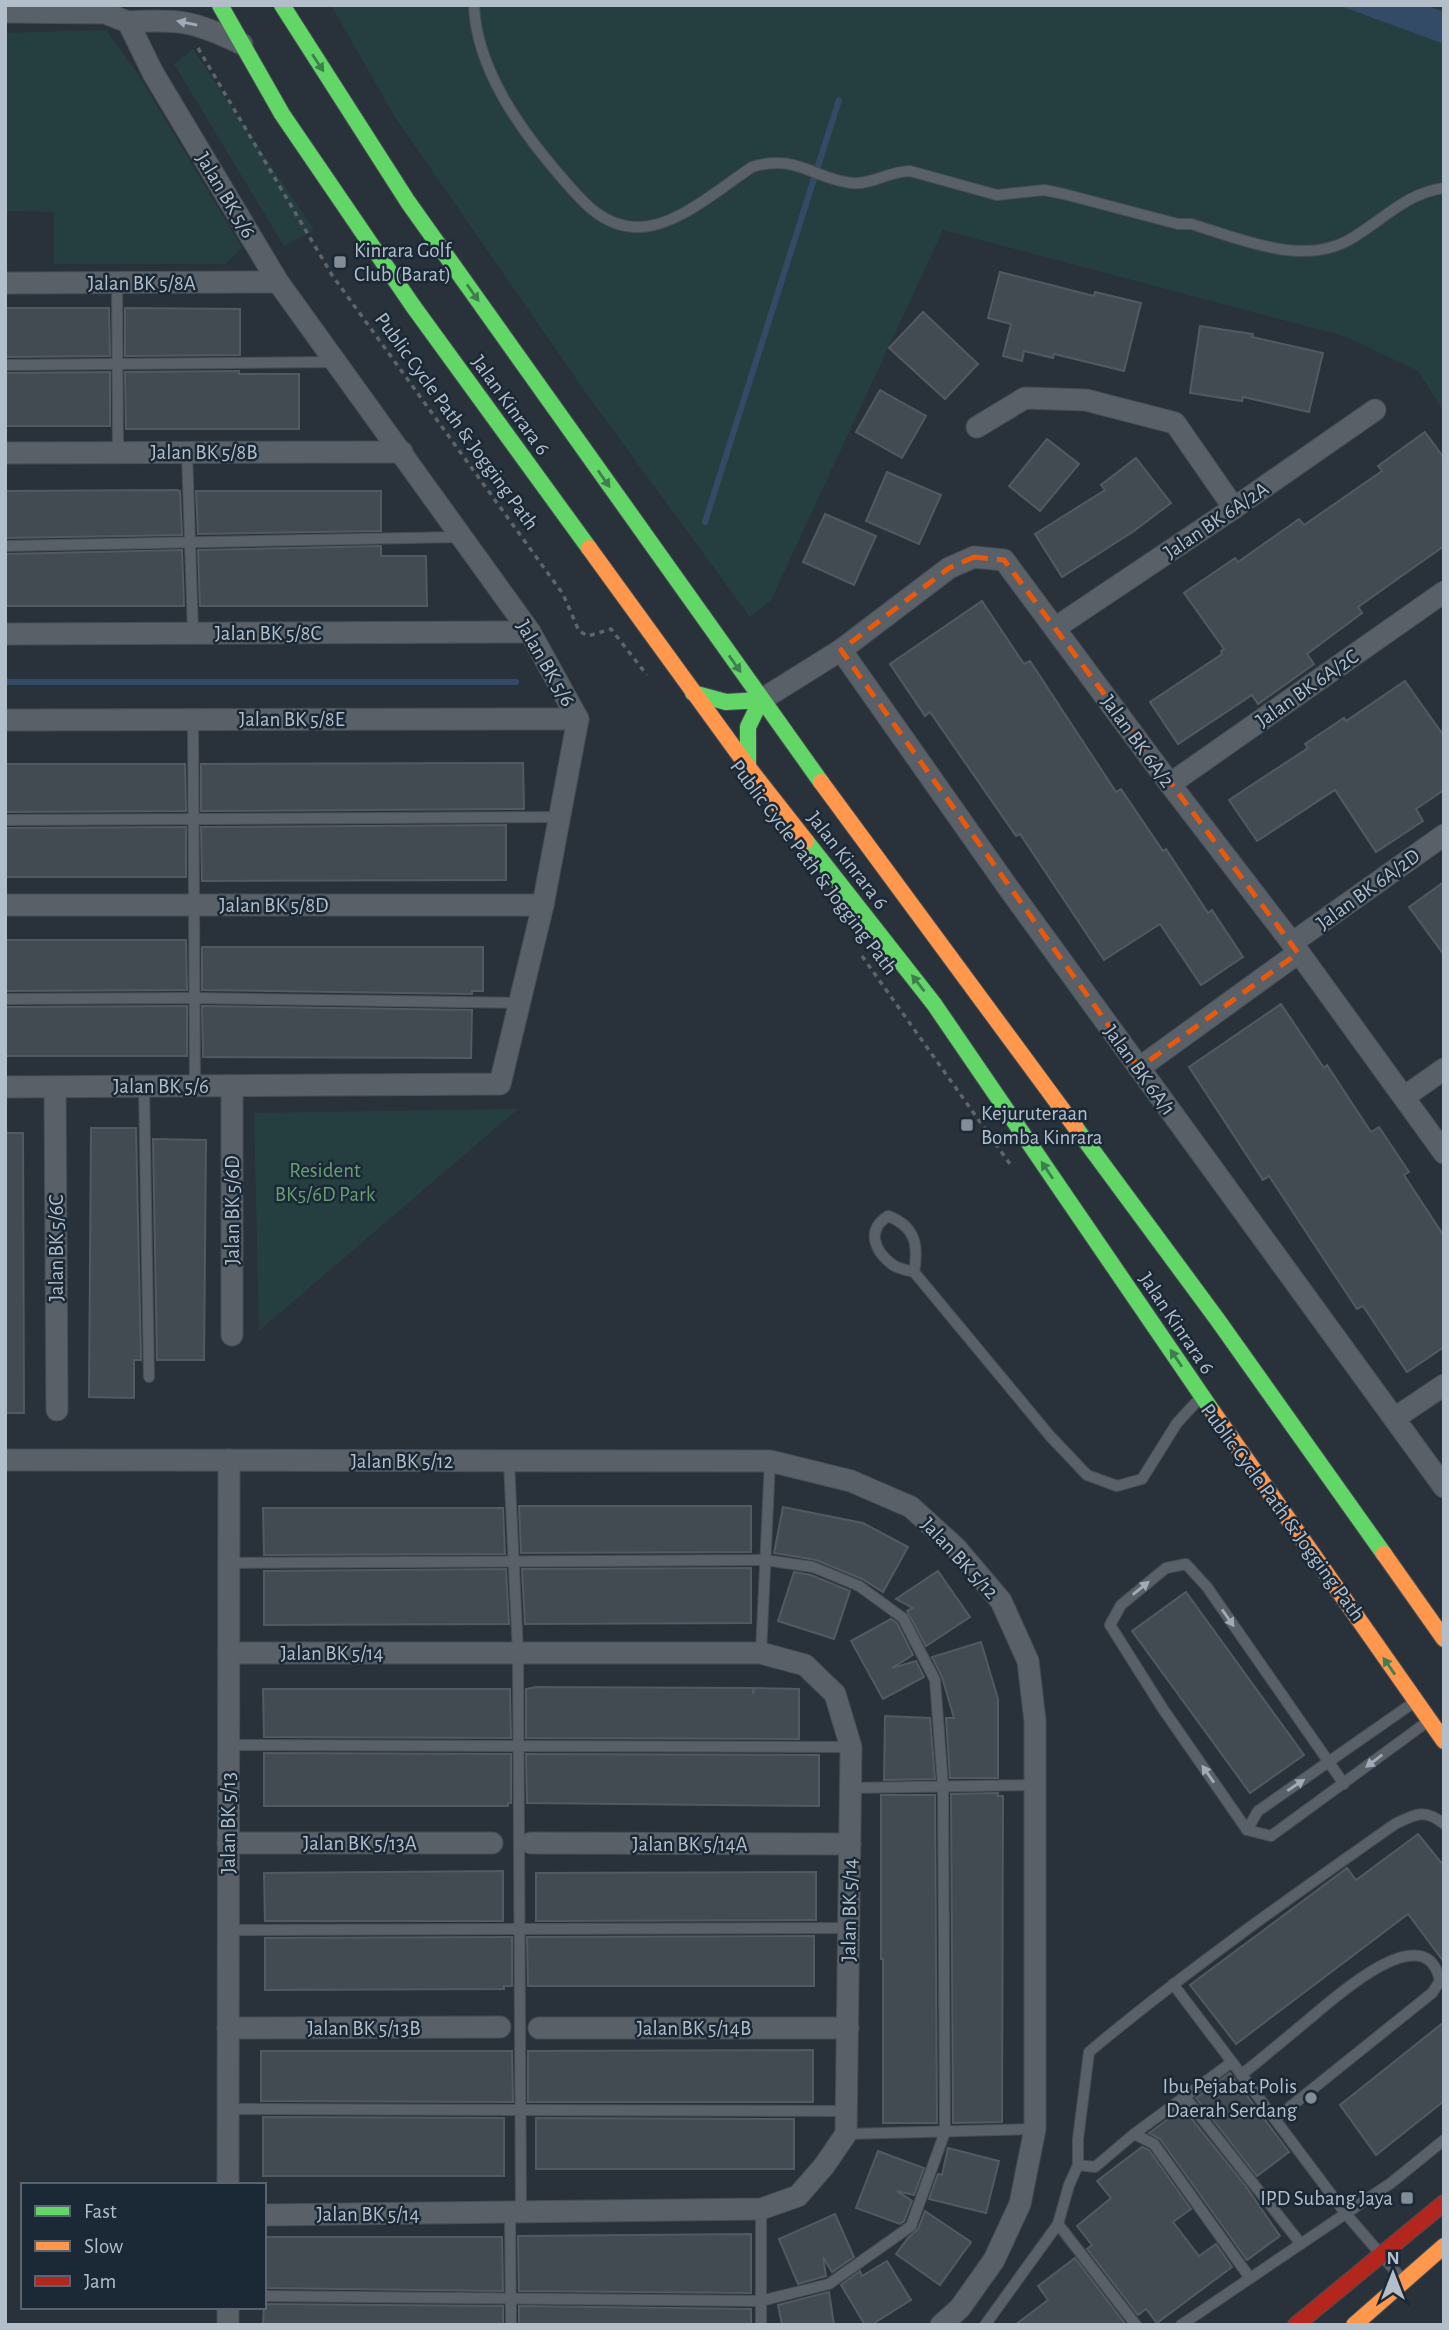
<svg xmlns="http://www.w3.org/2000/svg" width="1449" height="2330" font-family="'Alegreya Sans',sans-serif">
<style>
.green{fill:#253f41}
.water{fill:#334b66}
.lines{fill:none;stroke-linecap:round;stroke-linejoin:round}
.stream{stroke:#334b66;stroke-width:6}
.building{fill:#434b52;stroke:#515961;stroke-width:2}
.lane-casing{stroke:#474e54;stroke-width:12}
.street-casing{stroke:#474e54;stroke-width:23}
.fast-casing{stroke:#474e54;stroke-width:18}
.slow-casing{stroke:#474e54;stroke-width:18}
.jam-casing{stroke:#474e54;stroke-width:18}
.path{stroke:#5d646a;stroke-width:3.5;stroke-dasharray:5 5;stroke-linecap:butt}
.lane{stroke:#596067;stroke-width:10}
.street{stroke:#596067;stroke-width:21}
.fast{stroke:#63d668;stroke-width:16}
.slow{stroke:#ff974d;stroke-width:16}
.jam{stroke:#b3261e;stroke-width:16}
.oneway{fill:#a1abb7}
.oneway2{fill:#3f7f4f}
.marked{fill:none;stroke:#e8590c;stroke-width:5;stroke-dasharray:14 9;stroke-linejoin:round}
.poi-dot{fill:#838d98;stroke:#1b2836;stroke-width:2.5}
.labels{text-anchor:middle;stroke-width:5;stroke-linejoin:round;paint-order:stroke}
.street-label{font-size:21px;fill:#b3becb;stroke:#1b2836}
.poi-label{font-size:21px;fill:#b3becb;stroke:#1b2836;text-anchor:start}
.park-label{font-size:21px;fill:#679f70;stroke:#1b2836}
</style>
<rect width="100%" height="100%" fill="#29323a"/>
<!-- green -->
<g class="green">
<path d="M331,5H1444V412L1418,371L1344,336L943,230L771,600L750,617L586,393L395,117Z"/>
<path d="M106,30L137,73L242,248L225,264H54V212L5,211V33Z"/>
<path d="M193,49L314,230L284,246L174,64Z"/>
<path d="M518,1109L259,1331L254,1113Z"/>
</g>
<!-- water -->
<path class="water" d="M1338,5H1425L1444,12V44Z"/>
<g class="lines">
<!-- stream -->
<g class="stream">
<path d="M705,522L839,100"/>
<path d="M5,682H516"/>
</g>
</g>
<!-- building -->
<g class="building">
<path d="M1000,272L1094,296L1095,292L1141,303L1124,371L1054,354L1053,358L1024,351L1022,361L1003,356L1011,324L988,318Z"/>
<path d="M5,308H109L110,356L5,357Z"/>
<path d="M125,308L240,309V355L125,356Z"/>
<path d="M923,312L978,364L945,399L889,348Z"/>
<path d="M1200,326L1253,334L1252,337L1323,353L1309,412L1243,397L1242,401L1190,393Z"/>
<path d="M239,371V374H299V429H126L125,372Z"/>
<path d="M110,372V426H5V373Z"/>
<path d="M880,390L926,416L902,458L856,432Z"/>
<path d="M1425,432L1444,458V546L1358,607L1362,613L1307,654L1314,664L1258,704L1252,695L1178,744L1150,702L1222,654L1221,651L1224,649L1184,593L1235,558L1238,562L1299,519L1304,525L1382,471L1378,466Z"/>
<path d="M1047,439L1079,464L1040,511L1009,486Z"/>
<path d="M1136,458L1171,503L1134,531L1062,577L1035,534L1105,490L1101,485Z"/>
<path d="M887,472L941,495L919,544L866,521Z"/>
<path d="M177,490L180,491L182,535L5,538V491Z"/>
<path d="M196,491H381V531L198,534Z"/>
<path d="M825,514L876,536L854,585L803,562Z"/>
<path d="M381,546V556H426L427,606H200L198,550Z"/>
<path d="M182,550L184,606H5V554Z"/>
<path d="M982,601L1024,664L1030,661L1116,792L1121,789L1163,851L1166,849L1208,913L1212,910L1243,957L1201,985L1160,924L1104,960L1020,834L1016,836L930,712L925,716L890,664Z"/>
<path d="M1405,681L1444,736V790L1416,809L1423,821L1376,852L1335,790L1257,841L1229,800L1308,748L1305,744L1344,718L1346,721Z"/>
<path d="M523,763L524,809L201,811V764Z"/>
<path d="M5,764H185L186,811L5,812Z"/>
<path d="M506,825V880L202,881L201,827Z"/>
<path d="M186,827V877H5V828Z"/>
<path d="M1444,882V955L1409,907Z"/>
<path d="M5,940H186L187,990L5,991Z"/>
<path d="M202,947H483V991H472V994L202,990Z"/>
<path d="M1281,1004L1324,1068L1327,1065L1371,1132L1379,1127L1409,1172L1404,1175L1444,1236V1347L1407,1372L1363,1306L1357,1309L1269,1176L1263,1180L1189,1067Z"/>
<path d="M187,1006V1056H5V1007Z"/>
<path d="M202,1006L472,1010L471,1058L203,1057Z"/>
<path d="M91,1128H136L141,1360H134V1398L89,1397Z"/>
<path d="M5,1133H23L24,1413H5Z"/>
<path d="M153,1139L206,1140L204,1360H157Z"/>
<path d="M519,1506H751V1552L521,1553Z"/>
<path d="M783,1507L863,1523L908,1547L883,1592L862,1579L816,1560L774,1553Z"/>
<path d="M263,1508H503L505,1554L264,1555Z"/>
<path d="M751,1568V1623L525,1624L522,1569Z"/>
<path d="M506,1569L509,1624L264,1625V1571Z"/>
<path d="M938,1571L970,1617L926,1646L907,1611L913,1608L896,1599Z"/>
<path d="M794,1572L811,1575L850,1591L834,1639L778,1621Z"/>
<path d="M1186,1592L1304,1755L1250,1793L1132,1631Z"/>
<path d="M891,1619L897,1623L913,1655L892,1668L916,1661L924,1677L883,1699L851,1641Z"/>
<path d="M981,1642L998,1699V1778H950L946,1718H954L942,1677L932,1657Z"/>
<path d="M536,1687L753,1688V1694L755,1688L799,1689V1739L526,1738V1689Z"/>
<path d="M263,1689H510L511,1738L264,1737Z"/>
<path d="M885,1716L930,1718L935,1779L884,1780Z"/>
<path d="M264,1753L511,1754V1803H508V1806H264Z"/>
<path d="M526,1754L819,1755V1806L527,1803Z"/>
<path d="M998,1793V1796H1003L1002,2122L953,2123L951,1794Z"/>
<path d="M881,1795H935L937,2123H883V1959H881Z"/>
<path d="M1418,1834L1444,1866V1962L1408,1914L1236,2044L1190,1985L1347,1868L1356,1880Z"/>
<path d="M503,1871V1921H265L264,1873Z"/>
<path d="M816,1872V1920H814L536,1921V1873Z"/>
<path d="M814,1936V1986H528L527,1937Z"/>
<path d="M512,1937V1986H504V1989L265,1990V1938Z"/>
<path d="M1444,2022V2101L1376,2155L1340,2105Z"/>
<path d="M813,2050V2102H528V2051Z"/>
<path d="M261,2051H512L513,2102L261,2101Z"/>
<path d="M1230,2073L1289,2152L1257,2176L1196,2098Z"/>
<path d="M1183,2108L1245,2185L1280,2236L1247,2260L1160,2139L1149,2133Z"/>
<path d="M263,2117L504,2118V2176H263Z"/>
<path d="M536,2118L794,2119V2169H536Z"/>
<path d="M1142,2147L1149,2150L1191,2209L1173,2222L1199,2256L1216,2244L1232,2267L1157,2323L1146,2309L1138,2315L1087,2249L1092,2245L1077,2226L1111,2198L1097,2181Z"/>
<path d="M948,2148L999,2161L986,2213L929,2199L938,2174L942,2175Z"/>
<path d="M878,2151L924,2168L914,2195L897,2191L912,2201L904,2221L900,2224L856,2208Z"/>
<path d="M925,2211L971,2242L940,2285L896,2254L908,2238L918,2229Z"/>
<path d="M835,2214L854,2257L832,2272L823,2257L826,2276L798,2284L779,2239Z"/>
<path d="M751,2234V2293L519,2291L518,2236Z"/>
<path d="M264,2237H502L503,2291L264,2288Z"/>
<path d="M1075,2258L1126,2325H1015L1048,2300L1038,2286Z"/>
<path d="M887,2261L911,2300L871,2325H865L841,2285L860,2271L862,2276Z"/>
<path d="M829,2292L834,2325H782L778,2305Z"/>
<path d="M264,2304L503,2306V2325H263Z"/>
<path d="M519,2306L751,2309V2325H519Z"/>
</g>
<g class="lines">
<defs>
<g id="lane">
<path d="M474,5C476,69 522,132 562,178C582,201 602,226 635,227C675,229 720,188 752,167C796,153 814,179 852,183C871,185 890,171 910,171L997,195L1044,190L1064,194L1178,224H1191C1239,238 1301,267 1349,240C1381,222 1405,193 1444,188"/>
<path d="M117,283L118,452"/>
<path d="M5,365L335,362"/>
<path d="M187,452L193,633"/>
<path d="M5,546L461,537"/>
<path d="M193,719L195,1086"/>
<path d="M5,820L560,817"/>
<path d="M5,999L194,998L520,1003"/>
<path d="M144,1086L149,1377"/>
<path d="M914,1272C919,1245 915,1226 888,1216C866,1230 874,1251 893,1265C899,1269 907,1270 914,1272L1050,1436L1087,1475L1117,1486L1142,1479L1177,1423L1200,1398"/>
<path d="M509,1462L518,1653L521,2213"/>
<path d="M229,1563L765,1560L813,1567L859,1586L903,1618L935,1680L943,1786L945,2132L911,2226L829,2284L761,2301L264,2296"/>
<path d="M761,1653L770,1461"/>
<path d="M229,1745L851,1747"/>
<path d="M1344,1784L1207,1587L1186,1564L1166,1568L1121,1605L1110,1625L1163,1709L1247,1830L1271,1836L1427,1722"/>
<path d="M850,1788L1035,1785"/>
<path d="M1247,1830L1258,1811L1413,1703"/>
<path d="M228,1930L849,1928"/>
<path d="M1232,2062L1346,2214L1402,2279"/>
<path d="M1241,2075C1264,2057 1286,2038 1308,2020C1332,2000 1426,1913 1440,1981L1432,1993L1275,2119"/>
<path d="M1185,2097L1301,2244"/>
<path d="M228,2109L847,2111"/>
<path d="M846,2134L1035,2129"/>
<path d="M1134,2134L1232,2062L1173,1984"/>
<path d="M510,2213L511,2325"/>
<path d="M1058,2224L1136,2325"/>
<path d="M1250,2278L1154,2144L1134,2134L1095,2167L1078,2165V2139L1089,2052C1187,1970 1291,1897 1395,1824C1415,1814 1425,1808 1444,1824"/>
<path d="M761,2325V2209"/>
<path d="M985,2325L1058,2224L1069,2185L1078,2165"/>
<path d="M1181,2325L1391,2183L1444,2140"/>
</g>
<g id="street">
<path d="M5,12L105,13L128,22L153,73L278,282L530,632L578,719L543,905L500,1084L5,1087"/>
<path d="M128,22C180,19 194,21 242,44"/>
<path d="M5,283L278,282"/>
<path d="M977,427L1025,398L1086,400L1175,423L1234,508"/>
<path d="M5,453L402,452"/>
<path d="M1055,628L1234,508L1375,410"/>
<path d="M5,634L530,632"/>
<path d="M841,650L1007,886L1444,1487"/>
<path d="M761,700L841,650L949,568L974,557L1004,560L1170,784L1292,943L1444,1153"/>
<path d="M5,720L578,719"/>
<path d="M1170,784L1444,592"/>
<path d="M5,905H543"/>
<path d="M1292,943L1444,835"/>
<path d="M1139,1068L1298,953"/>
<path d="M232,1086V1335"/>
<path d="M55,1087L57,1410"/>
<path d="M1404,1097L1444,1069"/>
<path d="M1395,1418L1444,1385"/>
<path d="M5,1460L770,1461L851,1481L911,1507L956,1548L1001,1601L1028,1661L1035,1721V2129L1020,2204L994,2260L960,2308L941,2325"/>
<path d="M229,1653H761L805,1665L835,1694L851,1747L846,2134L824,2166L798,2196L761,2209L264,2215"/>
<path d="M228,1843H492"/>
<path d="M531,1843L850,1844"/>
<path d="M228,2028L500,2027"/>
<path d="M539,2028H848"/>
<path d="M228,2185L229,1460"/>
<path d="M228,2307V2325"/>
</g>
<g id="fast">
<path d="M220,5L282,114L413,306L589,548"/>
<path d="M282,5L408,202L821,782"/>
<path d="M693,693L726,702L761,700L748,727V767"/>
<path d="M806,841L934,1004L1213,1412"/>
<path d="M1076,1128L1217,1319L1384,1554"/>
</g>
<g id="slow">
<path d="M589,548L748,767L806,841"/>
<path d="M821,782L1076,1128"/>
<path d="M1213,1412L1444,1741"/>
<path d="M1384,1554L1444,1639"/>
<path d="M1354,2325L1444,2246"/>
</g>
<path id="jam" d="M1296,2325L1444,2203"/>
</defs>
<!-- lane casing -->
<use href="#lane" class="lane-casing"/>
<!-- street casing -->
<use href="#street" class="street-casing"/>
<!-- fast casing -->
<use href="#fast" class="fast-casing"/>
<!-- slow casing -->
<use href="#slow" class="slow-casing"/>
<!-- jam casing -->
<use href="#jam" class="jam-casing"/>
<!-- path -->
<g class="path">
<path d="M198,48L332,275L563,594L579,631L588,636L611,629L647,675"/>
<path d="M862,956L1010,1164"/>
</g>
<!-- lane -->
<use href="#lane" class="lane"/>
<!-- street -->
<use href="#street" class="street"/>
<!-- fast -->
<use href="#fast" class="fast"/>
<!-- slow -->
<use href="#slow" class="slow"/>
<!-- jam -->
<use href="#jam" class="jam"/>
</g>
<!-- one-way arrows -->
<defs><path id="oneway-solid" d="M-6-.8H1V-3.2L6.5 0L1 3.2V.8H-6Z" transform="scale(1.75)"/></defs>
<g class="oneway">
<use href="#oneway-solid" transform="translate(187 23) rotate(-168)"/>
<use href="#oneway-solid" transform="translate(1141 1588) rotate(-39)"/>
<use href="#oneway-solid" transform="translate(1228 1618) rotate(55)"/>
<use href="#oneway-solid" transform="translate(1374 1761) rotate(143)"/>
<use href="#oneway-solid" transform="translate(1208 1774) rotate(-125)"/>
<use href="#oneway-solid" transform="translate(1296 1785) rotate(-34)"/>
</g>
<g class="oneway2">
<use href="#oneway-solid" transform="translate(318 63) rotate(57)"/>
<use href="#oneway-solid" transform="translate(473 293) rotate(55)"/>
<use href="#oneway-solid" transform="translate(604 479) rotate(55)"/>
<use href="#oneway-solid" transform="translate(735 664) rotate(55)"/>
<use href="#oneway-solid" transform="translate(918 983) rotate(-128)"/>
<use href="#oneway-solid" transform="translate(1047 1170) rotate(-124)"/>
<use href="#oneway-solid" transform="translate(1176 1358) rotate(-124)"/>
<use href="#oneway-solid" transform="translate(1389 1666) rotate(-125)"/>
</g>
<!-- marked area -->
<path class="marked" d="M974,557L1004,560L1298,953L1139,1068L841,650L949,568Z"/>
<!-- markers -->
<g class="poi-dot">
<rect x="333" y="255" width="14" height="14" rx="3.5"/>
<rect x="960" y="1118" width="14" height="14" rx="3.5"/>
<circle cx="1311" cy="2098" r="7"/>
<rect x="1400" y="2191" width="14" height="14" rx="3.5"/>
</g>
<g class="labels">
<!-- street labels -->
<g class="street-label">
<text transform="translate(226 195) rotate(59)" y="7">Jalan BK 5/6</text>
<text x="142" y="290">Jalan BK 5/8A</text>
<text transform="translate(511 405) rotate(54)" y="7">Jalan Kinrara 6</text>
<text transform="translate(457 421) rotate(54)" y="7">Public Cycle Path &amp; Jogging Path</text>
<text x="204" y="459">Jalan BK 5/8B</text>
<text transform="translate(1216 520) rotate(-34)" y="7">Jalan BK 6A/2A</text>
<text x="268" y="640">Jalan BK 5/8C</text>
<text transform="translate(546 663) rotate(60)" y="7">Jalan BK 5/6</text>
<text transform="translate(1307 688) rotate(-35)" y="7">Jalan BK 6A/2C</text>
<text x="292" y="726">Jalan BK 5/8E</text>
<text transform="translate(1138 741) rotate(54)" y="7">Jalan BK 6A/2</text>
<text transform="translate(848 860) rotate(52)" y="7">Jalan Kinrara 6</text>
<text transform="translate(814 867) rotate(53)" y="7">Public Cycle Path &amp; Jogging Path</text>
<text transform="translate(1368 889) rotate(-36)" y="7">Jalan BK 6A/2D</text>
<text x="274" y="912">Jalan BK 5/8D</text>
<text transform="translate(1140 1070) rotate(54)" y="7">Jalan BK 6A/1</text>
<text x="161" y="1093">Jalan BK 5/6</text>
<text transform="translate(232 1210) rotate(-90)" y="7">Jalan BK 5/6D</text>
<text transform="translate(56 1248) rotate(-90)" y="7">Jalan BK 5/6C</text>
<text transform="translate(1177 1323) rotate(56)" y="7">Jalan Kinrara 6</text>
<text x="402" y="1468">Jalan BK 5/12</text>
<text transform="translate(1283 1512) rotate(54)" y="7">Public Cycle Path &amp; Jogging Path</text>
<text transform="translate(960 1558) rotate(47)" y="7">Jalan BK 5/12</text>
<text x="332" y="1660">Jalan BK 5/14</text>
<text transform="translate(228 1823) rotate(-90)" y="7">Jalan BK 5/13</text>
<text x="360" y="1850">Jalan BK 5/13A</text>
<text x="690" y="1851">Jalan BK 5/14A</text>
<text transform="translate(849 1910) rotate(-89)" y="7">Jalan BK 5/14</text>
<text x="364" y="2035">Jalan BK 5/13B</text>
<text x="694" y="2035">Jalan BK 5/14B</text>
<text x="368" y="2221">Jalan BK 5/14</text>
</g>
<!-- poi labels -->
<g class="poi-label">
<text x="354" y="257">Kinrara Golf<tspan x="354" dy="24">Club (Barat)</tspan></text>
<text x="981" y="1120">Kejuruteraan<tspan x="981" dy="24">Bomba Kinrara</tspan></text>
<text x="1297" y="2093" text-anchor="end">Ibu Pejabat Polis<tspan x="1297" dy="24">Daerah Serdang</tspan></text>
<text x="1393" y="2205" text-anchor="end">IPD Subang Jaya</text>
</g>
<!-- park labels -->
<g class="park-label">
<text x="325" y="1177">Resident<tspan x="325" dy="24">BK5/6D Park</tspan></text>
</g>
</g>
<!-- border -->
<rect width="1449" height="2330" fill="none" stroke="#b3becb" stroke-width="14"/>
<!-- legend -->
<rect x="21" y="2183" width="245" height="126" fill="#1b2836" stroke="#586472" stroke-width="2"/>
<rect x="35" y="2206" width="35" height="10" fill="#63d668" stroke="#586472" stroke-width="2"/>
<text x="84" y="2218" font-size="21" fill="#b3becb">Fast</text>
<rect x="35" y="2241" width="35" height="10" fill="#ff974d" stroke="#586472" stroke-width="2"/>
<text x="84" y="2253" font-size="21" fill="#b3becb">Slow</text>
<rect x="35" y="2276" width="35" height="10" fill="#b3261e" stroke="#586472" stroke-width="2"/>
<text x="84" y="2288" font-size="21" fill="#b3becb">Jam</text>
<!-- north arrow -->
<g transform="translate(1393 2274)" stroke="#1b2836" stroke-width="5" paint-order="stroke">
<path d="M0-5L12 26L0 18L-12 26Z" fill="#b3becb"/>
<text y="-10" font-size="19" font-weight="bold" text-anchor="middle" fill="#b3becb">N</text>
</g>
</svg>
